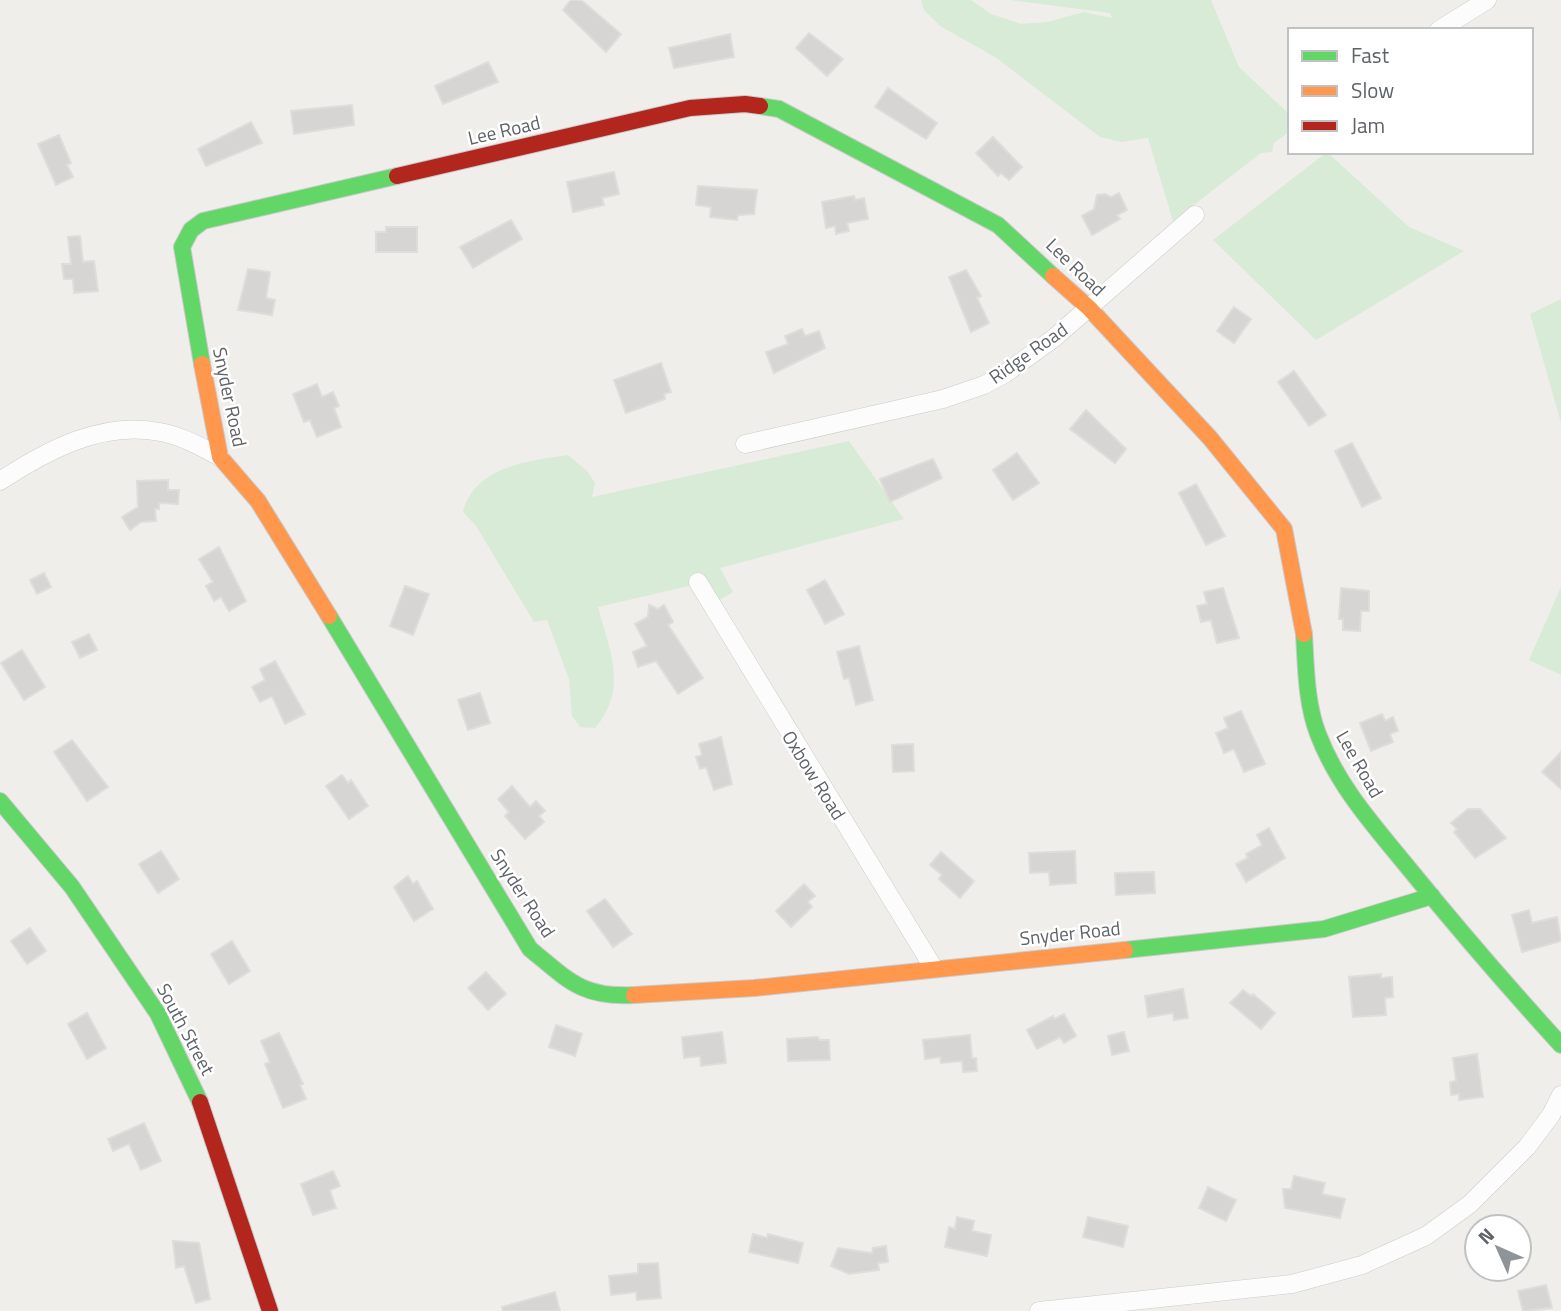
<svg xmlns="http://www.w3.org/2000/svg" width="1561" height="1311" font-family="'Titillium Web',sans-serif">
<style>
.green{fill:#d8ebd6}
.building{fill:#d6d5d3;stroke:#deddd9;stroke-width:2}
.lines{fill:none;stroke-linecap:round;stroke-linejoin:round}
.street-casing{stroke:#cbcccc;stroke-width:19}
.fast-casing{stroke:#cacacb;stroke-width:18}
.slow-casing{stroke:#cacacb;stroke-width:18}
.jam-casing{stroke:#cacacb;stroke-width:18}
.street{stroke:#fdfcfc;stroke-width:18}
.fast{stroke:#63d668;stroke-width:16}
.slow{stroke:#ff974d;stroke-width:16}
.jam{stroke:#b3261e;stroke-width:16}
.labels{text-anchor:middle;stroke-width:5;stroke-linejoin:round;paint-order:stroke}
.street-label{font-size:19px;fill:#5f6368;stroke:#fff}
</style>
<rect width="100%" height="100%" fill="#efeeea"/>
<!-- green -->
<g class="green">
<path d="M921,0H971L991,14L1021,24L1047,22L1084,12L1112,18L1110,13L1010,0H1211L1239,67L1290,115V131L1274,143L1272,152L1261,153L1173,221L1148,138L1122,142L1100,137L995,57L940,26L924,10Z"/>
<path d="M1327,152L1409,227L1464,251L1316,340L1213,240Z"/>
<path d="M1561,299V423L1530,314Z"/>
<path d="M849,441L904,519L720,568L733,592L707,608L693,585L598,607C609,649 629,689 595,728L580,727L572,716L569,679L547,620L534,622L476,526L463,512C474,467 527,461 568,455L587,471L595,483L592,497Z"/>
<path d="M1561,587V675L1529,660Z"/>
</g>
<!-- building -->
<g class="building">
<path d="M571,0H581L621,34L606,52L563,10Z"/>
<path d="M809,33L843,59L827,76L796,48Z"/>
<path d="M730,34L734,57L674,68L669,48Z"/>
<path d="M488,62L498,82L443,104L435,86Z"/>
<path d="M888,88L937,123L926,139L875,107Z"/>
<path d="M352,105L354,125L294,134L291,111Z"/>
<path d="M251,122L262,143L206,166L198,149Z"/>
<path d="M59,135L71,163L67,165L73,177L56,185L38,144Z"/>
<path d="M993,137L1022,167L1009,180L1001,173L998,176L976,153Z"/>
<path d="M614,172L619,194L602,198L604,205L573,212L567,182Z"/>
<path d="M698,186L757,190L754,214L738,215L737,220L710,217L711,207L696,205Z"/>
<path d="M1119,193L1127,210L1117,215L1120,219L1092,235L1082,216L1094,209L1097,195L1105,194L1111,197Z"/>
<path d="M854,196L855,200L864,198L868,219L847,223L849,231L836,234L835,226L826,228L822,202Z"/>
<path d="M511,220L522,239L473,268L460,247Z"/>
<path d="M386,227H417V252H376V232H386Z"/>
<path d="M80,236L83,262L94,261L98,291L74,293L73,279H64L62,264H71L68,237Z"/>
<path d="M248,269L270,272L266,298L275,300L272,315L238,310Z"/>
<path d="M966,270L981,296L977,298L989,323L971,332L949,277Z"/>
<path d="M1234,307L1251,319L1234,343L1217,331Z"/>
<path d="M802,329L805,336L819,331L825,348L774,373L766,352L788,344L785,336Z"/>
<path d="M661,363L671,392L664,394L665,399L626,413L614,380Z"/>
<path d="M1294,371L1326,415L1309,426L1278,382Z"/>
<path d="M317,384L322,397L333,392L339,406L334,408L341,427L317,437L310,420L304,422L293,394Z"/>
<path d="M1086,410L1126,449L1115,463L1070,429Z"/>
<path d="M1352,443L1381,498L1362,507L1335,451Z"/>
<path d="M1017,453L1039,483L1013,500L993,470Z"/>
<path d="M933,459L942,478L890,502L880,479Z"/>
<path d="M168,480V490H179L178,504L159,503V509H155L156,521L141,522L130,530L122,517L138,507L137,481Z"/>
<path d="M1196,484L1225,536L1206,545L1179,493Z"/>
<path d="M219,547L246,601L229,611L221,597L214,601L206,586L213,582L199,559Z"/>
<path d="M44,573L51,587L37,594L30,580Z"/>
<path d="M825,580L844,614L825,624L807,590Z"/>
<path d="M405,586L429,594L413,635L390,626Z"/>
<path d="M1223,588L1239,638L1217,643L1211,620L1201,622L1197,606L1207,604L1204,592Z"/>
<path d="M1341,588L1369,591V611H1361L1360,631L1343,630V619H1339Z"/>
<path d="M649,605L658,609L664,605L673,622L668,625L703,678L678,694L656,661L638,667L633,652L647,646L635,624L648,617Z"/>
<path d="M89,634L97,650L80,658L72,642Z"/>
<path d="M859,646L873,700L856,705L849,678L844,679L837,652Z"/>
<path d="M22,650L45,687L24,700L1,663Z"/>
<path d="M275,661L305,714L285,724L272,696L260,702L252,687L265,680L260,669Z"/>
<path d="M480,693L490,723L468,730L458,700Z"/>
<path d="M1241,711L1265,764L1244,772L1234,749L1224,753L1216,733L1228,728L1224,718Z"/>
<path d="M1382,714L1385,721L1393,717L1398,731L1390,734L1393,742L1371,751L1360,723Z"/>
<path d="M721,737L732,784L714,790L706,767L700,769L696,757L702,755L699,744Z"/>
<path d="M72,740L108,787L87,801L54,752Z"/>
<path d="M913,744L914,771L893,772L892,745Z"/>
<path d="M1561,752V789L1542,772Z"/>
<path d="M342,775L348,783L351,780L368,806L349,819L326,786Z"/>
<path d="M512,786L530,807L536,801L545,811L539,816L544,822L525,839L505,816L509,812L498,799Z"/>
<path d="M1468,809H1480L1506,838L1475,858L1454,832L1457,829L1451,823Z"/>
<path d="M1269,828L1285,858L1246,882L1236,864L1248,858L1246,854L1262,845L1257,835Z"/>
<path d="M161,851L179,879L158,893L139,864Z"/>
<path d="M1075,851L1076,883L1050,885L1049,872L1030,873L1029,853Z"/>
<path d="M941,852L974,881L960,898L939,879L942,875L930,865Z"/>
<path d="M1154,872L1155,893L1116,895L1115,873Z"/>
<path d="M408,876L413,884L417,881L433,909L414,921L394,887Z"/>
<path d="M804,884L815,896L808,902L812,907L791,927L776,911Z"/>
<path d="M605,899L632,934L613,947L587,911Z"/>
<path d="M1529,910L1532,923L1557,917L1561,941L1522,952L1512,915Z"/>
<path d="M30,928L46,951L27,964L11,941Z"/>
<path d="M232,941L250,971L229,984L211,954Z"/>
<path d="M486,972L506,994L488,1010L468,988Z"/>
<path d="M1381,974V978L1392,977L1393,997L1385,998L1386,1015L1353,1017L1349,977Z"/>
<path d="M1183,989L1188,1018L1174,1020L1173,1013L1148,1017L1145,996Z"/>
<path d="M1243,990L1251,996L1253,994L1275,1013L1261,1029L1230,1003Z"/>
<path d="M87,1013L106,1048L87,1059L68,1024Z"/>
<path d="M1064,1014L1076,1036L1064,1043L1060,1037L1037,1049L1027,1030L1053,1016L1054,1019Z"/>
<path d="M556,1025L582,1034L575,1056L549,1047Z"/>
<path d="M722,1032L726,1063L701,1066L700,1056L684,1058L682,1037Z"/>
<path d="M1124,1032L1129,1051L1112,1055L1108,1036Z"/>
<path d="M279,1033L303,1084L300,1085L306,1099L283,1108L265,1064L270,1062L261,1041Z"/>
<path d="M970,1035L972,1058H976L977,1071L963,1072L962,1061L941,1063L940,1057L925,1059L923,1040Z"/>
<path d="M818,1037L819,1040H829L830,1060L788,1061L787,1039Z"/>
<path d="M1477,1054L1483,1097L1459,1100V1094L1451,1095L1450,1082L1456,1081L1453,1058Z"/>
<path d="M144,1123L161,1161L141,1170L129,1144L113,1151L108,1139Z"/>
<path d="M333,1171L340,1186L330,1190L336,1208L313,1215L301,1184Z"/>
<path d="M1294,1176L1325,1183L1322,1194L1345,1199L1340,1218L1285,1208L1283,1189H1291Z"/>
<path d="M1208,1187L1236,1200L1226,1221L1199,1208Z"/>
<path d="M957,1217L974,1221L972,1231L991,1235L987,1256L945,1247L949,1227L955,1229Z"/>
<path d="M1088,1217L1128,1226L1123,1247L1083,1237Z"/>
<path d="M753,1234L767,1238L768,1234L803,1243L798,1263L749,1252Z"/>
<path d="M173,1241L199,1243L210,1299L196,1303L184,1266L176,1268Z"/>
<path d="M886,1246L888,1262L878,1263L879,1270L849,1274L831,1266L838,1248L872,1253L873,1248Z"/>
<path d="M658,1263L661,1298L637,1300L636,1292L611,1295L609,1276L638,1273V1264Z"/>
<path d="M1546,1285L1552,1308L1523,1311L1518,1291Z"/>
<path d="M555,1292L560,1311H503L502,1307Z"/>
</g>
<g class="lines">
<defs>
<g id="street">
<path d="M1439,30L1487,0"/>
<path d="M745,444L943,399L984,385L1006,373L1054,338L1195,215"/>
<path d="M0,481C46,451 102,420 160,432C182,436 201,447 220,457"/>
<path d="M698,582L933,967"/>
<path d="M1039,1311L1292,1284L1362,1265L1426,1236L1470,1204L1527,1147L1551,1115L1561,1095"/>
</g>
<g id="fast">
<path d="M760,106L779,109L998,225L1053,276"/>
<path d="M202,364L182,247L191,230L203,221L397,176"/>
<path d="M329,616L530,949C568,980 582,998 634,995"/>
<path d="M1304,634C1306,667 1306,703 1318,734C1338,787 1376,828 1411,871C1459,930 1509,988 1561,1045"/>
<path d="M0,801L72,887L158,1014L200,1102"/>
<path d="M1125,950L1324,929L1432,896"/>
</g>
<g id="slow">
<path d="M1053,276L1089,308L1210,438L1284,529L1304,634"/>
<path d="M202,364L220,457L258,501L329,616"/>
<path d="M634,995L754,988L1125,950"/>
</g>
<g id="jam">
<path d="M397,176L690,108L745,104L760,106"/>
<path d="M200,1102L270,1311"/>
</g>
</defs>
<!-- street casing -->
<use href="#street" class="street-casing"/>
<!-- fast casing -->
<use href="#fast" class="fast-casing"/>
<!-- slow casing -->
<use href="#slow" class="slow-casing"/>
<!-- jam casing -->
<use href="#jam" class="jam-casing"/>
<!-- street -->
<use href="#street" class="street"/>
<!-- fast -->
<use href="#fast" class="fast"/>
<!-- slow -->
<use href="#slow" class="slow"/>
<!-- jam -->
<use href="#jam" class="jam"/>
</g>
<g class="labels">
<!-- street labels -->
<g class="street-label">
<text transform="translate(504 130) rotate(-13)" y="7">Lee Road</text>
<text transform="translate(1076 267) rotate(44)" y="7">Lee Road</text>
<text transform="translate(1028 353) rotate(-35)" y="7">Ridge Road</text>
<text transform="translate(230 397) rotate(78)" y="7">Snyder Road</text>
<text transform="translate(1360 764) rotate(60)" y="7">Lee Road</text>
<text transform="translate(814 775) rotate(58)" y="7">Oxbow Road</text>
<text transform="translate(523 893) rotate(57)" y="7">Snyder Road</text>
<text transform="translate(1070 933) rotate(-6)" y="7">Snyder Road</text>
<text transform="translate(186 1029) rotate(62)" y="7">South Street</text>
</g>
</g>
<!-- legend -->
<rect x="1288" y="28" width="245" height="126" fill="#ffffff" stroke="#bfc1c3" stroke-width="2"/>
<rect x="1302" y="51" width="35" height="10" fill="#63d668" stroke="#bfc1c3" stroke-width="2"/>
<text x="1351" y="63" font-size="21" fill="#5f6368">Fast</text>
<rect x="1302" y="86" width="35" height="10" fill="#ff974d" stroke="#bfc1c3" stroke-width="2"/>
<text x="1351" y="98" font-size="21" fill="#5f6368">Slow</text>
<rect x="1302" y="121" width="35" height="10" fill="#b3261e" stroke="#bfc1c3" stroke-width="2"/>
<text x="1351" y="133" font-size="21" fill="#5f6368">Jam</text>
<!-- north arrow -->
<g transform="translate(1498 1248) rotate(315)"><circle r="33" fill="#ffffff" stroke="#bfc1c3" stroke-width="2"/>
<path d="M0-5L12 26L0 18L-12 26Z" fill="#919496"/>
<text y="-10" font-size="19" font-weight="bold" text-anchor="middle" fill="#5f6368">N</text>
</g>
</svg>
